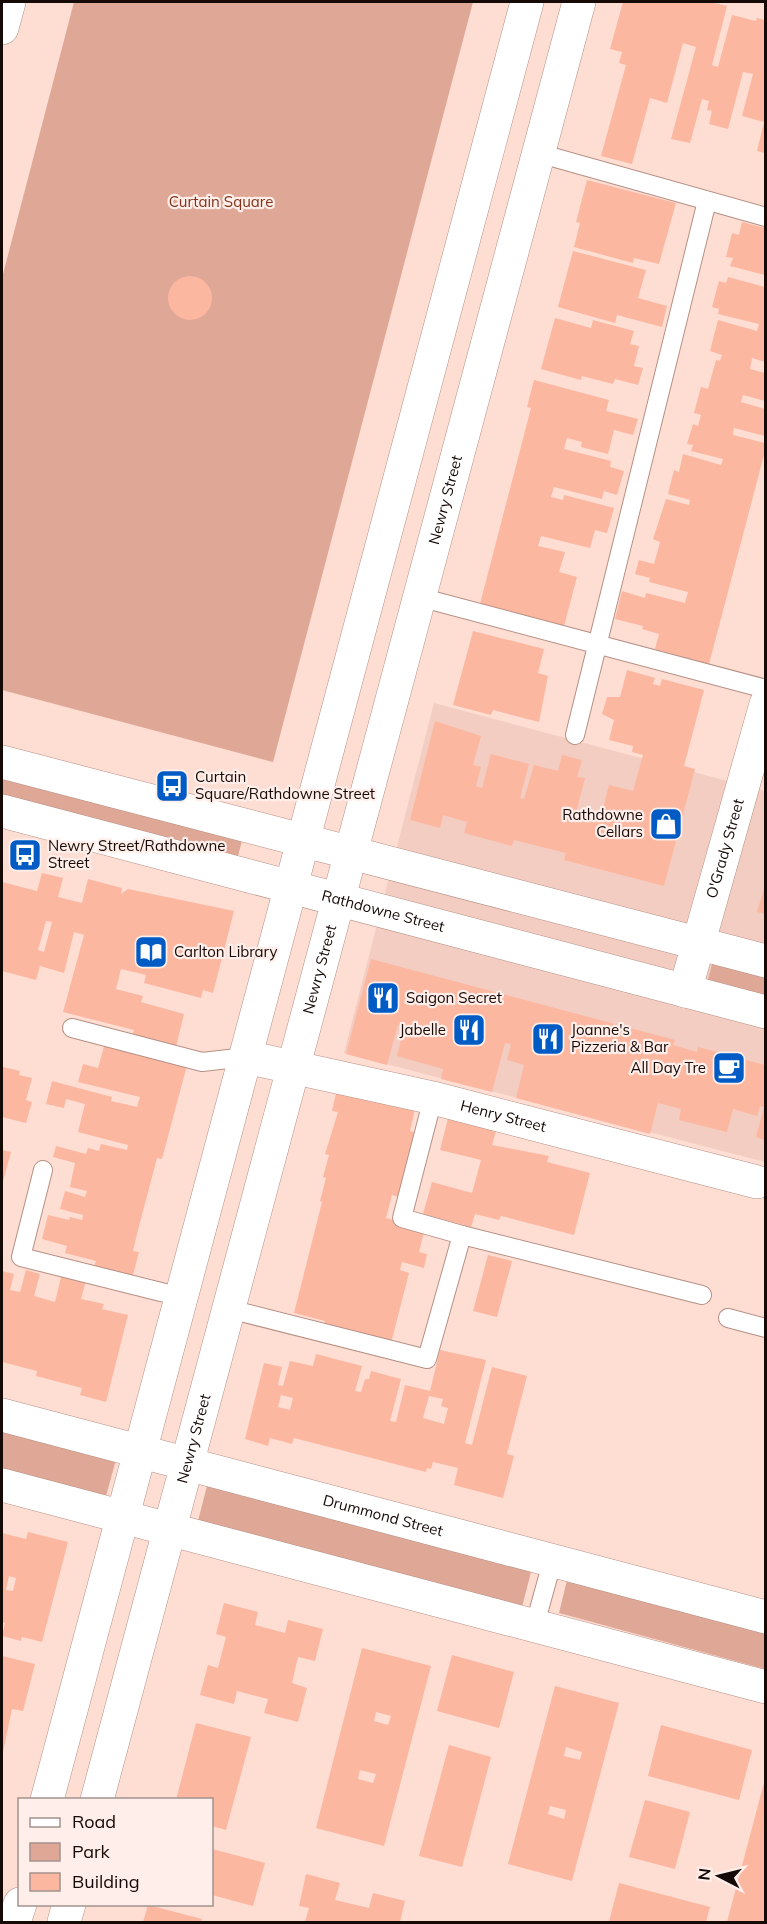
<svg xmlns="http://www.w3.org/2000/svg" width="767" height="1924" font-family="Mulish,sans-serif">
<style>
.built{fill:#f3cdc1}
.green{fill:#dea796}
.building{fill:#fcb7a1;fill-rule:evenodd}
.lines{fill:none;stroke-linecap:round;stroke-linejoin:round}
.service-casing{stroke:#b69084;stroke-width:20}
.minor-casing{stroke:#b69084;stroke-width:34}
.tertiary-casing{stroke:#b69084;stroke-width:34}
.service{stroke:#fff;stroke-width:18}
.minor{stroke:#fff;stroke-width:33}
.tertiary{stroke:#fff;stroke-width:33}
.tree{fill:#b97f6c}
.labels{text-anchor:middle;stroke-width:4.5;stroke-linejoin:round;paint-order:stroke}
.park-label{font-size:15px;fill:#813218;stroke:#ffeee9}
.street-label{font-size:15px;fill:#160a06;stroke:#ffeee9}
.poi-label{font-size:15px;fill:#160a06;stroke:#ffeee9;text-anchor:start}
</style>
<rect width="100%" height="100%" fill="#feddd3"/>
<!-- built -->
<path class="built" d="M434,703L765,791V1162L344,1053Z"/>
<!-- green -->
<g class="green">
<path d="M74,2H473L273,762L2,690V278Z"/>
<path d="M2,773L243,837L236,863L2,800Z"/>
<path d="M713,961L765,975V1003L706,987Z"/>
<path d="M2,1426L117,1456L106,1496L2,1469Z"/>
<path d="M208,1482L532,1568L522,1607L198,1521Z"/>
<path d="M568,1576L765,1629V1669L559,1613Z"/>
</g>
<!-- building -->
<g class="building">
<path d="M623,2H710L727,6L712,65L718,67L732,15L756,21L757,18L765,20V153L757,151L764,122L742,116L753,74L743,72L728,129L709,124L712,111L707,110L709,101L702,99L690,143L671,139L696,47L683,43L667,103L650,98L632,164L601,156L626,65L619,63L622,52L610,49Z"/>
<path d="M587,180L676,203L659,264L634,258L633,263L574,247L580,223L576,222Z"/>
<path d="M742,222L765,228V275L730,266L733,258L726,257L732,233L739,235Z"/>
<path d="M573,251L646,270L638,298L667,306L662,327L617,315L615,323L558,307Z"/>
<circle cx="190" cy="298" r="22"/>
<path d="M728,277L765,287V362L752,358L750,369L765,373V401L743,395L741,402L765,409V436L734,428L733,435L765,443V451L709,664L655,649L659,634L642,629L643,626L615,619L622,591L645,598L646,593L685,603L688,592L649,582L650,578L635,574L639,560L654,564L660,542L653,539L666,499L689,505L690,500L668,494L674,470L679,472L683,454L721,465L723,459L691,451L693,445L687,444L693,424L698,426L701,415L694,413L701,387L708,389L716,360L720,361L722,355L710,351L718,320L757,331L759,324L718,314L719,309L712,307L719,281L726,283Z"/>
<path d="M555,318L591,328L593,320L634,331L630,344L639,346L634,366L643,368L638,385L615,379L613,384L582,376L581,380L541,369Z"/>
<path d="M534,380L609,400L606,411L638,419L633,435L614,430L608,454L581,447L582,442L567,438L564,449L611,461L610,467L624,471L617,495L604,491L602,499L554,487L551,497L563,500L564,495L614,508L607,533L595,530L590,548L541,536L538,546L565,552L559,572L577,577L564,626L480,604L531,408L527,407Z"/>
<path d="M473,631L544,649L538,673L548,676L539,722L493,710L491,715L453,705Z"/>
<path d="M627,670L655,678L653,684L660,686L662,679L704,690L684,766L695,769L664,886L564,860L566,853L514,840L512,846L464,833L467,822L443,815L440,828L410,820L435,721L481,736L473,765L481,767L476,786L482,788L491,754L529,764L520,798L524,799L534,765L558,771L562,755L582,760L577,777L585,778L576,813L600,820L609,785L633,791L643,755L632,752L633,746L609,740L614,720L602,714L607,697H620Z"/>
<path d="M42,873L63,878L58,897L82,903L88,879L122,888L121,894L128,889L234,911L213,993L203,990L201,998L144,983L146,975L121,969L116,989L143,996L141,1002L184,1014L175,1051L131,1039L134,1030L63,1012L84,935L74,932L64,973L40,966L36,980L2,971V882L37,891ZM46,921L52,922L44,952L38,950Z"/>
<path d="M765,885V914L757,912Z"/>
<path d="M371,959L675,1040L673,1045L697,1052L698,1047L765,1065V1140L756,1137L764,1107L760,1106L757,1116L733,1109L727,1132L679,1120L681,1109L658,1103L650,1134L516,1098L524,1065L507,1060L511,1044L505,1043L492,1092L441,1079L443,1069L397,1056L404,1027L398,1025L387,1065L346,1054Z"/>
<path d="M105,1043L187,1065L162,1159L157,1158L138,1230L133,1251L139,1252L132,1279L93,1269L96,1261L65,1253L67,1246L42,1239L48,1215L69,1220L70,1217L82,1220L83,1215L60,1209L65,1191L85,1197L87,1191L70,1187L75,1163L53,1157L56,1146L86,1154L88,1148L99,1151L101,1144L127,1150L128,1145L78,1132L85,1104L66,1099L64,1108L46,1104L52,1081L112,1097L111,1101L137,1107L140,1097L78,1082L83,1064L98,1068Z"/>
<path d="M3,1067L20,1071L19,1075L32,1078L26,1100L32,1102L26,1123L2,1117Z"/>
<path d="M337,1089L415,1109L410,1131L416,1133L399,1197L392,1195L386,1218L425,1228L419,1252L427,1254L424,1268L402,1262L400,1270L409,1273L391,1343L324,1326L325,1321L294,1313L322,1202L320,1201L326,1178L323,1177L329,1155L325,1154L338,1112L332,1111Z"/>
<path d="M448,1118L496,1131L492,1145L549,1156L547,1162L590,1173L574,1235L501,1216L499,1220L475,1214L471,1227L423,1214L432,1182L472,1193L481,1160L440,1150Z"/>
<path d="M2,1150L11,1152L2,1185Z"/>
<path d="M488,1255L512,1261L497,1317L473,1311Z"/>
<path d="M26,1270L40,1274L34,1296L55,1302L62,1273L86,1280L81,1299L104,1304L102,1309L128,1315L106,1402L80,1395L82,1388L36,1376L37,1371L2,1362V1271L14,1274L10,1290L20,1292Z"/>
<path d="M440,1350L486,1360L465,1443L472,1445L492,1367L527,1376L507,1454L514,1456L503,1498L454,1485L458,1468L433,1462L431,1469L427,1468L426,1472L294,1438L292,1444L270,1438L268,1446L245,1439L264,1363L282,1367L278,1385L283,1386L290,1361L313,1366L316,1354L362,1366L355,1391L361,1392L365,1379H369L371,1371L401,1379L390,1421L396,1422L405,1385L430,1391ZM281,1395L293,1398L290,1410L278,1407ZM429,1396L443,1399L441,1406L448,1408L444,1424L423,1418Z"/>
<path d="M28,1532L68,1542L42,1642L22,1637L21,1641L2,1636L5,1623L2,1622V1533L26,1539ZM9,1576L16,1578L13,1591L6,1590Z"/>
<path d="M224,1603L258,1612L255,1625L285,1633L288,1620L323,1629L315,1661L298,1657L292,1683L307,1688L298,1722L264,1713L268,1699L237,1691L234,1704L200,1695L208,1665L218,1668L226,1637L216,1634Z"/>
<path d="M362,1648L431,1666L384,1846L316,1828ZM376,1712L391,1716L388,1725L374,1721ZM360,1770L376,1774L373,1783L358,1779Z"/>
<path d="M452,1655L514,1672L499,1728L437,1711Z"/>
<path d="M2,1656L35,1664L23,1711L12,1709L3,1752Z"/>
<path d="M555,1686L619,1703L572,1881L508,1864ZM566,1747L582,1752L580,1760L564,1756ZM550,1806L566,1810L564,1819L548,1814Z"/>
<path d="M196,1723L251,1737L226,1830L212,1826V1800H176Z"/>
<path d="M661,1725L752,1750L739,1800L648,1776Z"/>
<path d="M449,1745L491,1757L462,1867L419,1856Z"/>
<path d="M765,1779V1922H727Z"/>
<path d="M645,1800L690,1812L675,1869L629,1857Z"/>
<path d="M212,1849L265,1863L253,1906L212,1895Z"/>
<path d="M306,1874L340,1883L335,1900L369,1908L373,1893L405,1901L400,1922H305L309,1908L299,1906Z"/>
<path d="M619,1883L710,1907L706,1922H609Z"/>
<path d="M148,1905L202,1919L201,1922H143Z"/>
</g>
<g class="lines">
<defs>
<g id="service">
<path d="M538,153L766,217"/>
<path d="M419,597L766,689"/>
<path d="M575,735L707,201"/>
<path d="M72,1028L202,1062L246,1057"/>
<path d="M433,1098L402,1218L462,1235"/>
<path d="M43,1170L21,1257L181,1297"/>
<path d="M229,1309L427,1359L462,1235L702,1295"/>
<path d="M728,1318L766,1328"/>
<path d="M535,1624L553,1559"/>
</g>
<g id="minor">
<path d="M2,28L9,2"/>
<path id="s1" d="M685,991L766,704"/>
<path id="s2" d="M246,1057L433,1098L757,1182"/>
<path id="s3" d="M2,1415L766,1617"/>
<path d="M2,1485L766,1687"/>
<path d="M47,1800L527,2"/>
<path id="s4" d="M97,1800L579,2"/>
<path d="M14,1922L20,1904"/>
<path d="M64,1922L69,1904"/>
</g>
<g id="tertiary">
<path d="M2,762L766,961"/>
<path id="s5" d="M2,811L766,1012"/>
</g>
</defs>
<!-- service casing -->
<use href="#service" class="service-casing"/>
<!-- minor casing -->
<use href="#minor" class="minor-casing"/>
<!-- tertiary casing -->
<use href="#tertiary" class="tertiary-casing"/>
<!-- service -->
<use href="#service" class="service"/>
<!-- minor -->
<use href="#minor" class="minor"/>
<!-- tertiary -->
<use href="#tertiary" class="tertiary"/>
</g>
<!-- trees -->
<circle class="tree" cx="19" cy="853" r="9"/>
<!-- icons -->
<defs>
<symbol id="bus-square" viewBox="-11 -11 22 22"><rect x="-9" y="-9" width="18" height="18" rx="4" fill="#005bc4" stroke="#ffeee9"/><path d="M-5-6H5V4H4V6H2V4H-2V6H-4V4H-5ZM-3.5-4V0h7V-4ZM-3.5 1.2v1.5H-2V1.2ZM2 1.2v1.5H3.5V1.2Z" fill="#fff"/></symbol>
<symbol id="shop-square" viewBox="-11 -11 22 22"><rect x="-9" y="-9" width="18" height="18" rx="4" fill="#005bc4" stroke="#ffeee9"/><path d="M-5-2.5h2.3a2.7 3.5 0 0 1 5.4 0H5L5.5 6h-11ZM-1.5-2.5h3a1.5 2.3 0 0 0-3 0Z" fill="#fff"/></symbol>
<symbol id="library-square" viewBox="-11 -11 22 22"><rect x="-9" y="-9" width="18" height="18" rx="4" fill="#005bc4" stroke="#ffeee9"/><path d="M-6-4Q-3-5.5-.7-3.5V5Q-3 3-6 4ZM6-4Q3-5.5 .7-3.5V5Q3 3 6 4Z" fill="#fff"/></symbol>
<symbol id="restaurant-square" viewBox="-11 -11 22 22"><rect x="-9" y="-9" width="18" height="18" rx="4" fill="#005bc4" stroke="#ffeee9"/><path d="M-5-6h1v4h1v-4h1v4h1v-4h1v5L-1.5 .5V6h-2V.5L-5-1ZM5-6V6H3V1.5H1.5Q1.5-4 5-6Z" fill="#fff"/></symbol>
<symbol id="cafe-square" viewBox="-11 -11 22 22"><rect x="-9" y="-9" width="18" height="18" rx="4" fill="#005bc4" stroke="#ffeee9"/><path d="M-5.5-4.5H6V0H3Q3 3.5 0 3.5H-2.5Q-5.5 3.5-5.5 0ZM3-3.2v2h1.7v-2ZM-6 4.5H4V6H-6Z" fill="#fff"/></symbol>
</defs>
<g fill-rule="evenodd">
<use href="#bus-square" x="153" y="767" width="38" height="38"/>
<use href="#shop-square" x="647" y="805" width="38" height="38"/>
<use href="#bus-square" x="6" y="836" width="38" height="38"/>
<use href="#library-square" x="132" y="933" width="38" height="38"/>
<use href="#restaurant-square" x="364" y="979" width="38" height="38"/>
<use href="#restaurant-square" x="450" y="1011" width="38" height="38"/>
<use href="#restaurant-square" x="529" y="1020" width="38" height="38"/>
<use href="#cafe-square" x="710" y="1049" width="38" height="38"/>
</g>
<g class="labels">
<!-- park labels -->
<g class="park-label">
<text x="221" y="207">Curtain Square</text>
</g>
<!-- street labels -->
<g class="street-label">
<text dy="5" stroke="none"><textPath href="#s4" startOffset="1346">Newry Street</textPath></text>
<text dy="5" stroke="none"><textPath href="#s1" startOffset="148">O'Grady Street</textPath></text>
<text dy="5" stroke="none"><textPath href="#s5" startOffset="394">Rathdowne Street</textPath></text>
<text dy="5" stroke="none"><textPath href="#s4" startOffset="860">Newry Street</textPath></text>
<text dy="5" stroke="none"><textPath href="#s2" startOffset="264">Henry Street</textPath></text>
<text dy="5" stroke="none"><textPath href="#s4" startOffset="374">Newry Street</textPath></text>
<text dy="5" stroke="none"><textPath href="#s3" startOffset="394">Drummond Street</textPath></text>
</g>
<!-- poi labels -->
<g class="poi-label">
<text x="195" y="782">Curtain<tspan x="195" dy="17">Square/Rathdowne Street</tspan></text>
<text x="643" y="820" text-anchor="end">Rathdowne<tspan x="643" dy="17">Cellars</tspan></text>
<text x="48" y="851">Newry Street/Rathdowne<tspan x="48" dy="17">Street</tspan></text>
<text x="174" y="957">Carlton Library</text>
<text x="406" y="1003">Saigon Secret</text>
<text x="446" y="1035" text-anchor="end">Jabelle</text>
<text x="571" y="1035">Joanne's<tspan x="571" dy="17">Pizzeria &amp; Bar</tspan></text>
<text x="706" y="1073" text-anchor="end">All Day Tre</text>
</g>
</g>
<!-- border -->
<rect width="767" height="1924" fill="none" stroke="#160a06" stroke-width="6"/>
<!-- legend -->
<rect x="18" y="1798" width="195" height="108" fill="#ffeee9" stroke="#a2938e" stroke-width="1.5"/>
<rect x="30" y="1818" width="30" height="9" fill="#ffffff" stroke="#a2938e" stroke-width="1.5"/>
<text x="72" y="1828" font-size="18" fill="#160a06">Road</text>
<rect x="30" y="1843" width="30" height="18" fill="#dea796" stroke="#a2938e" stroke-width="1.5"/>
<text x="72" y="1858" font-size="18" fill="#160a06">Park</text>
<rect x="30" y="1873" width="30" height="18" fill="#fcb7a1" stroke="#a2938e" stroke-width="1.5"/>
<text x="72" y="1888" font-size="18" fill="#160a06">Building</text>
<!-- north arrow -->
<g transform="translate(719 1876) rotate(277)" stroke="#ffeee9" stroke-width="4.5" paint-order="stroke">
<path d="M0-4.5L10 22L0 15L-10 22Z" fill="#160a06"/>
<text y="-9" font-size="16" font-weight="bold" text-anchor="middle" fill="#160a06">N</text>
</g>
</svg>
